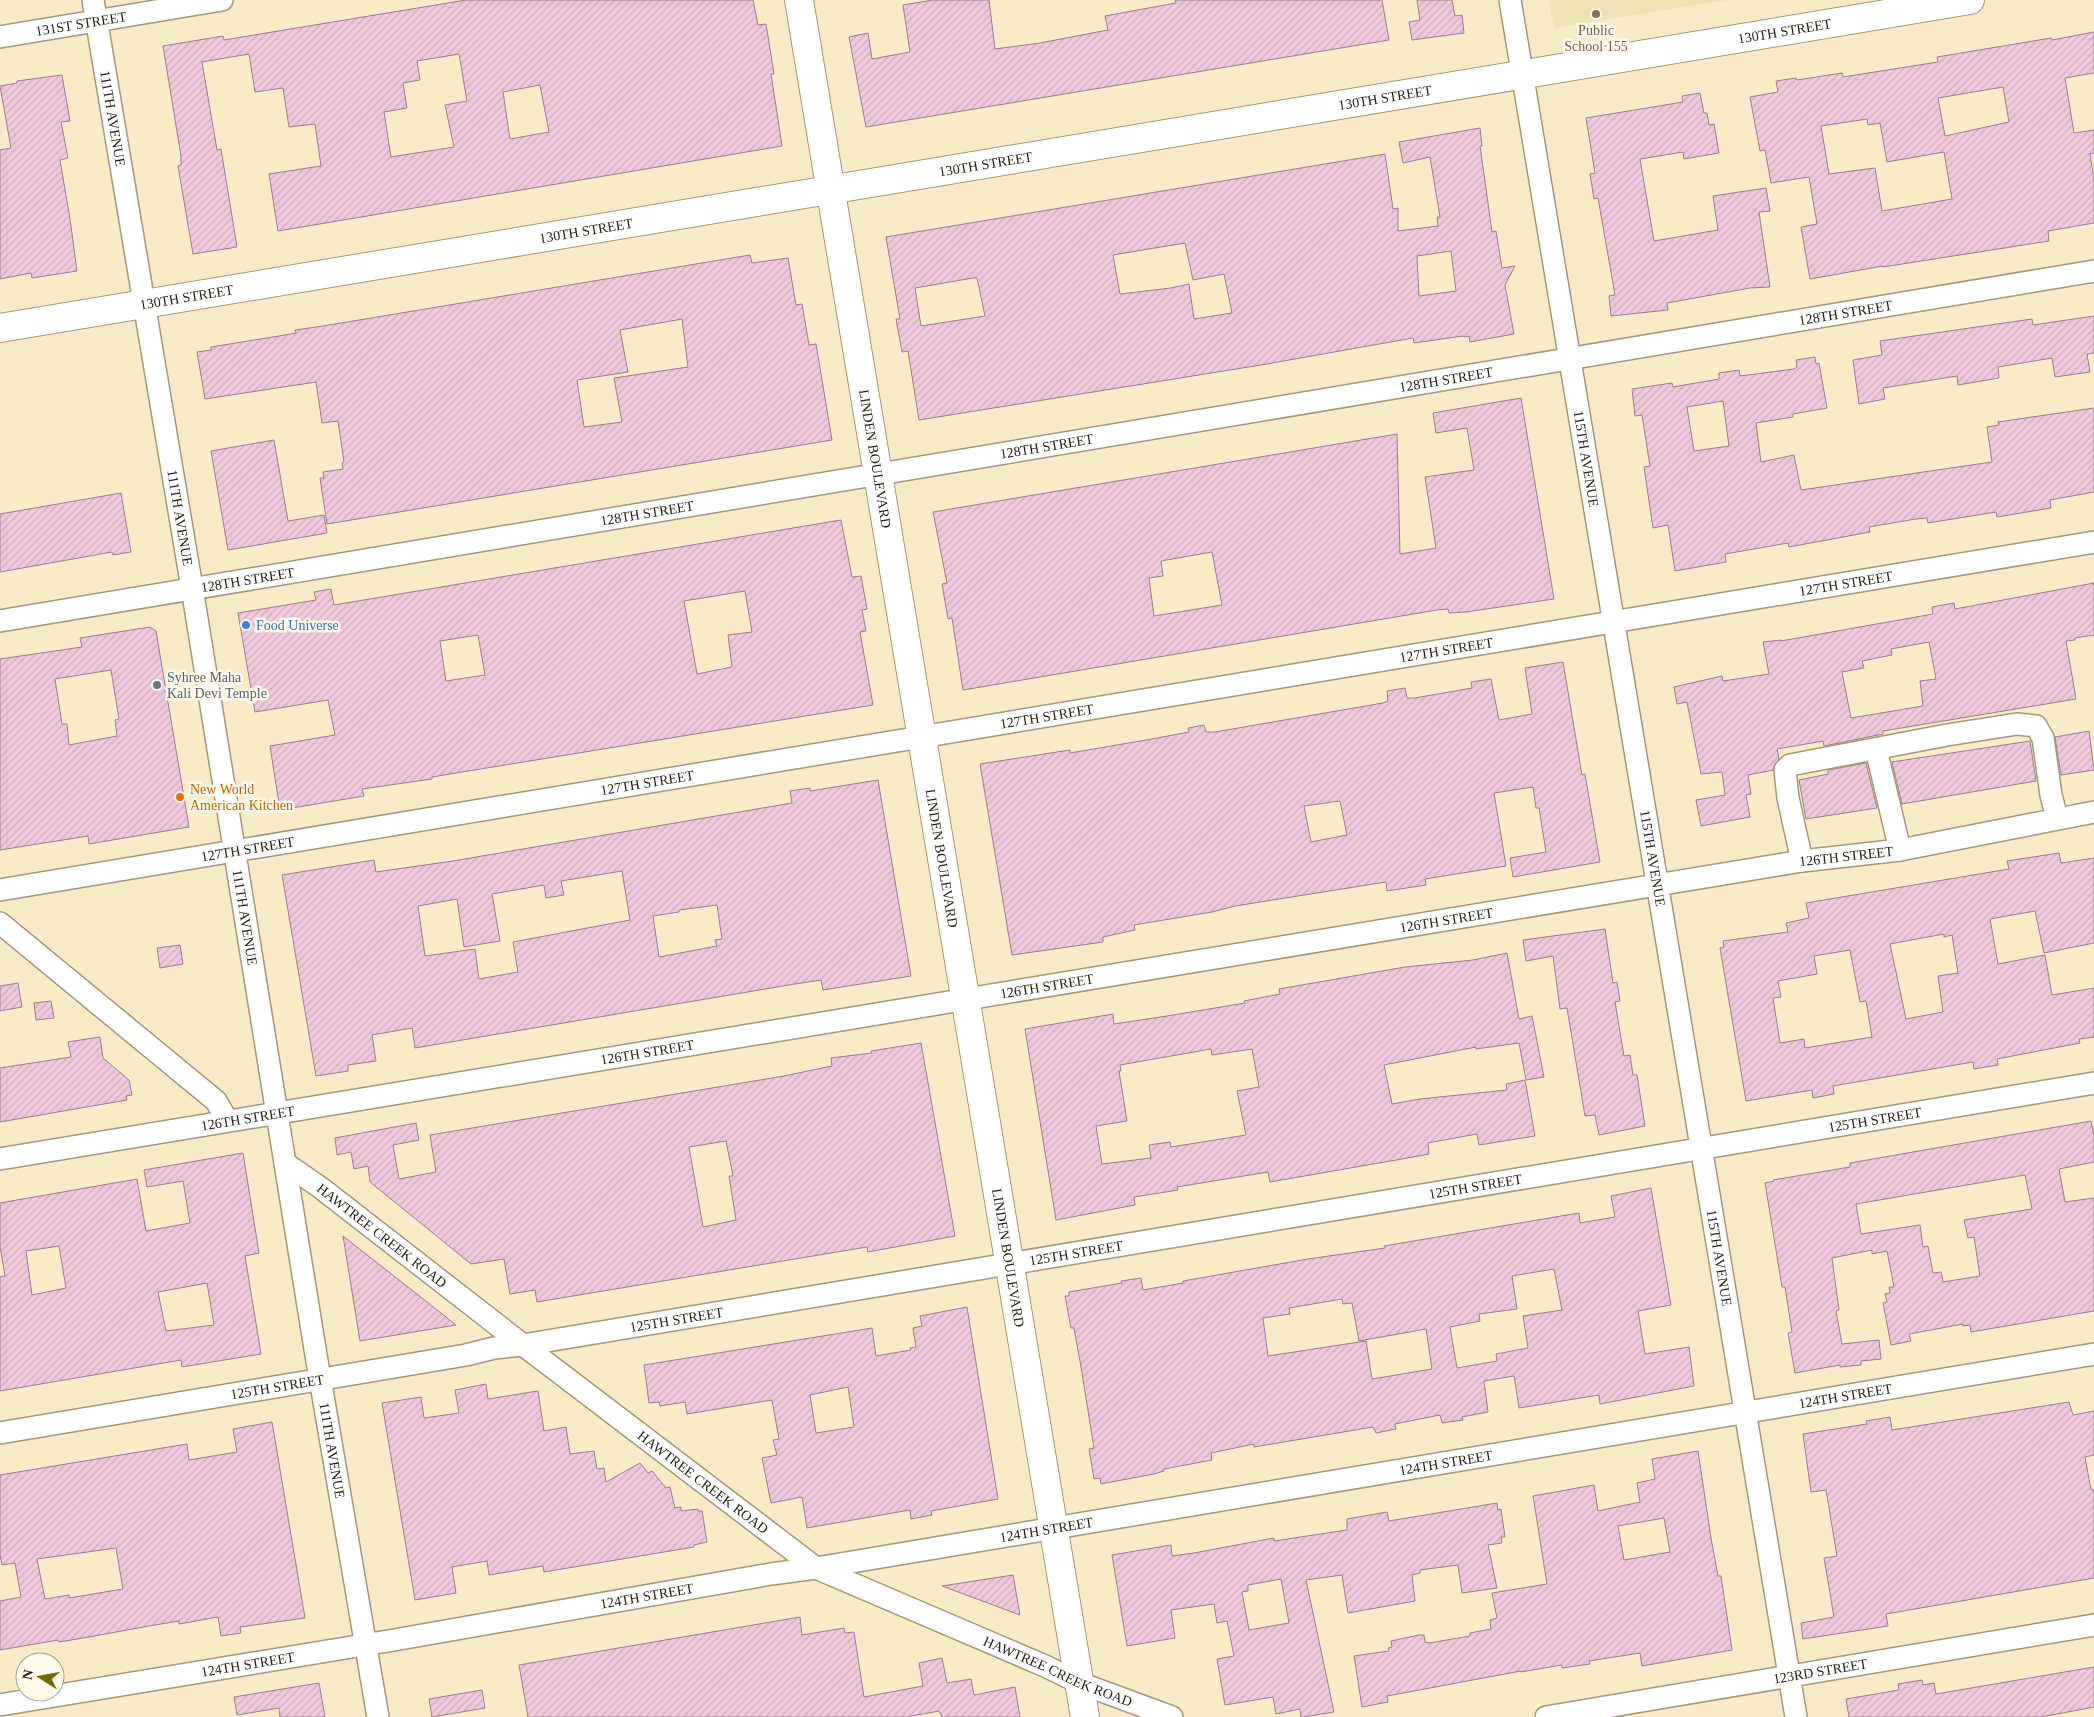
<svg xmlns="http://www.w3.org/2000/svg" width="2094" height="1717" font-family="Georgia,serif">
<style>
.built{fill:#f0e2b7}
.building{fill:url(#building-hatch);stroke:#9f7d8f;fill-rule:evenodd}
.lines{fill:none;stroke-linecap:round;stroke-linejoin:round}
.street-casing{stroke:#a49977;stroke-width:24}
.secondary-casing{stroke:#a49977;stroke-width:30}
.street{stroke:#fff;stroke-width:21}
.secondary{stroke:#fff;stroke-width:28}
.education-dot{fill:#8d6e63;stroke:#fefaeb;stroke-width:2}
.shop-dot{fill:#3f7fe0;stroke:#fefaeb;stroke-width:2}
.worship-dot{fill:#6b7280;stroke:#fefaeb;stroke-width:2}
.food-dot{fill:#e8710a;stroke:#fefaeb;stroke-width:2}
.labels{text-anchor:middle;stroke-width:5;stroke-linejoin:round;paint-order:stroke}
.street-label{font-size:14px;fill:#211d10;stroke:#fefaeb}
.education-label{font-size:14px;fill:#785e54;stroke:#fefaeb}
.shop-label{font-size:14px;fill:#366cbe;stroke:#fefaeb;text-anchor:start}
.worship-label{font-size:14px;fill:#5b616d;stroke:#fefaeb;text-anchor:start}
.food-label{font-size:14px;fill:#c56008;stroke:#fefaeb;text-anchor:start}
</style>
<defs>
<pattern id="building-hatch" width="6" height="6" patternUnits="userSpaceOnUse" patternTransform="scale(1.25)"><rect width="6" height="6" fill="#efcadd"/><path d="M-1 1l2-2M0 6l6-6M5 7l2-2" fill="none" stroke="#cdadbd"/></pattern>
</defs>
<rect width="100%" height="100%" fill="#f8ecc8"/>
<!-- built -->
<path class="built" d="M1549,0H1728L1554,28Z"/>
<!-- building -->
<g class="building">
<path d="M466,0H753L758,25L766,24L774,74H771L782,146L278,231L269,174L321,166L315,124L289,127L283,88L255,92L249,54L202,62L217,150L221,149L237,247L193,254L178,166L181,165V156L163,46L223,36L224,40ZM459,54L467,101L445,105L454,147L391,157L384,112L407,108L403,83L420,80L417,61ZM540,85L549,132L510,139L503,92Z"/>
<path d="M933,0H989L995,49L1040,43L1108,30L1105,16L1176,3L1175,0H1382L1389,40L866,127L849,37L868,33L872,59L910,52L903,5Z"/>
<path d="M1417,0H1452L1455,16L1462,15L1464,33L1412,40L1409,22L1420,20Z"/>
<path d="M2094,32V73L2065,78L2074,133L2094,130V153L2090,154L2094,179V223L2048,231L2049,241L1883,267V266L1810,279L1801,227L1817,224L1809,177L1771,183L1765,150L1760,151L1750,97L1778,92L1776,81L1796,78L1797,80L1842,73L1843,77L1938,62L1937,57L2051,38L2052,40ZM2003,87L2009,122L1945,136L1938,98ZM1867,119L1868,125L1880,123L1887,162L1944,152L1952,199L1882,211L1875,168L1829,174L1821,126Z"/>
<path d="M62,75L70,121L61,122L68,158L60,160L70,219L77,271L32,278L31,273L0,279V150L11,148L0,86L17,83V81Z"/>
<path d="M1700,93L1704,113H1707L1709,125L1714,124L1719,153L1684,159L1683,152L1640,159L1654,241L1718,230L1713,196L1766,188L1770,211L1759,212L1770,287L1750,288L1667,303L1668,310L1611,316L1609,296L1615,295L1598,198L1594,199L1590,174L1595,173L1586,118L1683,102L1682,96Z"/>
<path d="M1480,128L1482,146H1480L1492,232L1496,231L1502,268L1515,266L1505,285L1514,334L1470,342L1469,336L1464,337L1463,336L1414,343L1413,338L1261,365L919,420L908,351L902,352L896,319H900L886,237L1385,154L1393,209L1398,208V231L1438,226L1437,217H1440L1430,157L1403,163L1399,142ZM1185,243L1193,280L1224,274L1232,313L1194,319L1189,284L1171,288L1120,294L1113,255ZM1451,251L1456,291L1419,296L1417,256ZM973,278H977L985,316L921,326L915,288Z"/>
<path d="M750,255L752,263L788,258L796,305L802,304L809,345L816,344L832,440L327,524L320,478H324L323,472L343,469L342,463L344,462L338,421L322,423L316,382L205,399L197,352L211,350V347L279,336L296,333L295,330L323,326ZM682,319L688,367L614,378L622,422L584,427L577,380L628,372L620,330Z"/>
<path d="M2094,316V353L2087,354L2090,372L2055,377L2052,358L1998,367L1999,378L1958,385L1957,376L1883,388L1885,399L1859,404L1853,360L1882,355L1880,341L2032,319L2033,325Z"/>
<path d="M1815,357L1816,364L1819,363L1827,408L1793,414V417L1756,423L1761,462L1794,455L1801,490L1992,462L1987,427L1999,425L1998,422L2094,408V492L2050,500L2051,508L1997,517L1996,512L1928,523L1927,518L1916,519L1869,527L1870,532L1789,547L1788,543L1725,554L1726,562L1675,571L1668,525L1653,528L1644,467L1650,466L1642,415L1635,416L1632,389L1672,383L1673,387L1719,379V373L1739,370L1740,376L1794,369L1797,367L1796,360ZM1723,401L1729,446L1694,451L1687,407Z"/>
<path d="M1521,398L1554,599L1466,612L1449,613L1448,609L1437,610L963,690L952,618L948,619L942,584L947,583L933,512L1397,434L1400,554L1436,548L1425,477L1474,470L1467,428L1436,433L1433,413ZM1212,552L1222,605L1154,616L1149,578L1163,576L1161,561Z"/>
<path d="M274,440L288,521L324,515L327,533L228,550L211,451Z"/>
<path d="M121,493L131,552L113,555L112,552L0,572V514Z"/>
<path d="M841,520L852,577L861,576L867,609L862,610L866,631L860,632L873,705L456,773L432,777V779L362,789L364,796L280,810L270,746L335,735L328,700L255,712L238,613L316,600L314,592L331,589L334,605ZM745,591L752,632L728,635L732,667L697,674L684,601ZM478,635L485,675L446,681L440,641Z"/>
<path d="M2094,583V635L2075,638V640L2066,641L2076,699L1883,731V734L1824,746L1823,741L1777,749L1779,759L1773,770L1748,775L1751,794L1746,795L1750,817L1701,826L1696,800L1725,795L1722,772L1701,774L1687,702L1677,704L1674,687L1722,676L1723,681L1769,674L1763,642L1781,640V641L1933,614L1932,607L1954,603L1955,609ZM1929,642L1936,679L1920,681L1923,706L1851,718L1842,672L1864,668L1862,661L1892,655L1891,649Z"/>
<path d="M150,627L156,631L189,827L89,844L88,836L0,850V659L82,647L80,638ZM111,670L119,719L115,720L117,736L69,745L67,724H62L55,679Z"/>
<path d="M1563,662L1582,775L1585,774L1600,862L1513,877L1510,858L1546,852L1539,808H1536L1533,787L1494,793L1506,866L1425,879L1426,885L1387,891L1386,882L1235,906L1212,912L1134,925L1135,930L1103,937V942L1012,955L980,764L1070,750V753L1152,739L1189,732L1188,728L1204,725L1206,732H1215L1383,703L1388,701L1387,691L1405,688L1407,698H1415L1472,688L1471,682L1491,679L1499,720L1532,714L1525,668ZM1340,801L1347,835L1311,842L1304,806Z"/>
<path d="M2089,731L2094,770L2061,775L2055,737Z"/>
<path d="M2030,741L2036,781L1902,804L1892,762Z"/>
<path d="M1866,763L1877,808L1806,819L1799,780L1828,774V770Z"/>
<path d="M878,780L911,976L823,990L821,980L795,984L415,1048L412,1028L372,1035L376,1061L348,1065V1071L316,1076L282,875L374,860L376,872L453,861L792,803L790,791L810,788V791ZM622,871L630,920L513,942L518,972L479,979L475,949L425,956L418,906L457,899L464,947L500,941L492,894L544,885L546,898L564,895L561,881ZM717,905L722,939L715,940L717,946L659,957L653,916L679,912V910Z"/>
<path d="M2059,853L2061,863L2094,858V943L2044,953L2035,911L1990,919L1998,964L2045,955L2052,995L2094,988V1037L2079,1039L2080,1043L1997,1059L1998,1065L1974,1069L1973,1062L1833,1086L1834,1094L1813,1098L1812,1090L1746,1101L1720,948L1724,947L1723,941L1788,932L1786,923L1809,918L1806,903L2009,869L2007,861ZM1944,934V937L1952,935L1958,973L1938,976L1943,1012L1906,1019L1890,944ZM1850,950L1860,1002L1866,1001L1872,1037L1805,1048L1804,1039L1780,1043L1773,998L1781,997L1778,981L1817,974L1814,956Z"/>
<path d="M1605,929L1613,983L1617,982L1620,1001L1615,1002L1624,1056L1630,1055L1633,1075H1637L1645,1126L1599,1135L1595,1115L1585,1116L1567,1008L1560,1009L1553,956L1526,961L1523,940Z"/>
<path d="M180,945L183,964L160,968L157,948Z"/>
<path d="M1507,953L1519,1019L1532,1016L1544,1077L1526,1080L1519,1043L1476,1049V1047L1384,1065L1392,1104L1420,1099L1507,1090L1506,1084L1525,1080L1535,1136L1479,1145L1477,1134L1428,1143L1429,1154L1402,1159L1270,1182L1268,1172L1177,1187L1178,1190L1134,1197L1135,1205L1056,1220L1025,1029L1113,1014L1114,1024L1167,1016L1245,1003L1244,1001L1280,994L1279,989L1405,967L1473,960ZM1211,1049L1212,1055L1252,1049L1259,1087L1237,1091L1246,1135L1171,1147L1170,1142L1149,1145L1151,1158L1102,1164L1096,1126L1127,1121L1119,1071H1121L1120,1065Z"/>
<path d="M18,983L22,1007L0,1011V986Z"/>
<path d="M51,1001L54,1018L36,1020L34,1003Z"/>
<path d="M100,1037L103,1058L129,1080L132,1095L126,1096L127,1100L0,1122V1068L71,1057L68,1042Z"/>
<path d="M921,1043L955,1236L868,1252L867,1247L537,1302L535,1290L510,1294L504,1259L471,1264L370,1182L368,1166L354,1169L351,1152L337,1155L335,1138L416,1123L419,1140L393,1145L399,1179L436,1172L430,1135L784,1076L832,1066L831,1058L872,1053L871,1051ZM726,1141L733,1176H729L736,1220L703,1227L689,1147Z"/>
<path d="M2091,1121L2094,1136V1162L2059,1169L2065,1202L2094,1198V1311L1971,1332L1970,1325L1963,1326V1324L1909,1334L1911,1341L1891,1345L1883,1303L1887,1302L1885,1294L1890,1293L1889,1287H1894L1887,1251L1872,1254V1250L1832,1258L1839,1310L1836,1311L1842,1344L1879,1340L1881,1359L1861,1361V1365L1840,1367V1365L1795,1373L1788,1333L1792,1332L1785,1287H1782L1765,1183L1774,1181L1773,1180L1850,1167V1163ZM2025,1175L2032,1209L1964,1220L1968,1238L1974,1237L1980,1276L1943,1282L1941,1272L1933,1273L1928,1246L1923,1247L1920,1225L1861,1234L1856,1204Z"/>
<path d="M243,1153L259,1253L245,1256L261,1354L182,1367L181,1360L0,1391V1277L5,1276L0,1246V1203L137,1179L146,1231L190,1223L183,1181L147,1187L144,1170ZM59,1246L66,1288L32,1295L26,1251ZM207,1283L214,1325L166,1331L158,1292Z"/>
<path d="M1651,1188L1671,1305L1638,1311L1645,1354L1689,1347L1694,1386L1600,1404L1599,1395L1519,1408L1514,1376L1484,1381L1488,1412L1462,1417L1463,1420L1442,1423L1440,1415L1395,1424L1396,1429L1376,1433L1373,1427L1254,1447V1444L1211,1453L1212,1460L1164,1469V1471L1154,1474L1101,1484L1100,1478L1094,1479L1089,1449L1094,1448L1081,1367L1074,1328H1071L1065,1296H1069V1292L1122,1283L1121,1281L1141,1278L1143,1290L1183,1283V1281L1308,1259L1385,1248L1384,1246L1579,1213L1580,1223L1615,1217L1611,1196ZM1554,1269L1562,1310L1523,1316L1528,1348L1496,1354L1497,1361L1457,1368L1450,1327L1480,1321L1479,1314L1517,1309L1512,1276ZM1342,1299L1343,1304L1352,1303L1359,1341L1426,1329L1432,1369L1372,1379L1366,1341L1268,1356L1263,1318L1290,1314L1289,1308Z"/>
<path d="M343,1236L413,1291L456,1325L360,1341Z"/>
<path d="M967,1307L998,1499L931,1511L932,1515L911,1519L910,1510L807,1528L802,1497L771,1503L762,1458L777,1455L773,1440L779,1439L772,1400L687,1414L685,1402L660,1406L659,1402L649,1403L644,1365L872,1328L876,1356L911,1350L910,1348L916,1347L913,1328L922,1326L920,1316ZM848,1387L854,1427L816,1433L810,1395Z"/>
<path d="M486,1384L488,1399L538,1391L544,1431L566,1427L570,1454L594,1451L597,1469L604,1468L606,1482L640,1463L648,1473L652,1471L666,1488L670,1487L675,1508L681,1507V1511L698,1509V1511H702L707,1542L694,1545V1547L544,1572L543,1566L489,1575L487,1561L452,1567L456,1593L415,1600L382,1403L421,1397L424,1418L459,1413L455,1390Z"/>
<path d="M2069,1402L2073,1415L2094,1411V1455L2085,1457L2091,1490H2094V1578L1886,1614L1888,1626L1803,1639L1801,1623L1834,1617L1824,1558L1837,1556L1826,1490L1811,1492L1803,1434L1867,1424L1866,1421L1890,1417L1892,1430Z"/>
<path d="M272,1422L305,1618L240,1627L241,1633L221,1636L218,1617L179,1624V1621L149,1626L89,1637L59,1642L58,1640L0,1650V1601L21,1597L15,1563L2,1565L0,1555V1475L187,1444L189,1460L237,1452L233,1429ZM116,1548L123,1589L69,1598V1595L45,1599L37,1559Z"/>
<path d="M1698,1451L1711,1538L1718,1576H1721L1732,1650L1642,1666L1640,1653L1589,1661L1590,1664L1562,1668V1665L1521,1672V1671L1387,1696L1388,1702L1362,1707L1354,1656L1389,1651L1388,1648L1392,1647L1391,1641L1419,1635H1424L1425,1642L1429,1643L1470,1636V1633L1491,1629L1490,1620L1497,1618L1492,1593L1547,1584L1533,1496L1594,1485L1598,1511L1640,1502L1637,1483L1655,1479L1652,1459ZM1664,1518L1670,1552L1624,1560L1618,1526Z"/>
<path d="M1497,1503L1498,1510L1501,1509L1505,1537H1501L1502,1543L1488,1545L1497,1588L1462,1593L1458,1565L1420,1570V1573L1412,1575L1415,1601L1348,1613L1342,1575L1306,1580L1334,1712L1303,1717H1301L1300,1709L1276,1714L1273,1697L1225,1705L1217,1659L1234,1656L1227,1621L1217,1623L1214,1604L1171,1610L1175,1638L1127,1646L1112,1555L1171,1545L1172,1556L1194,1553L1274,1538V1541L1347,1530V1519L1370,1515L1387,1512L1389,1521ZM1281,1579L1289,1623L1249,1630L1242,1592L1248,1591V1585Z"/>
<path d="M1013,1575L1020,1615L942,1586Z"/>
<path d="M800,1617L802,1635L844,1628L845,1633L854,1632L864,1697L923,1686L919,1663L942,1658L947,1683L971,1679L974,1695L1015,1687L1020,1717H942L939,1711L906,1717H528L519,1665Z"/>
<path d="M2094,1667V1707L2041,1717H1849L1846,1699L1899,1690L1898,1684L1922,1680L1923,1685L1934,1683L1936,1694Z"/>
<path d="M319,1683L325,1717H280L279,1708L237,1715L234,1697Z"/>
<path d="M482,1690L485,1708L432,1717L429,1699Z"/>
</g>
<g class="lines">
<defs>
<g id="street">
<path id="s1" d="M93,0L192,588L316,1355L378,1717"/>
<path id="s2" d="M1510,0L1796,1717"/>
<path id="s3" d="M0,37L222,0"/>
<path id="s4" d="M0,621L2094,271"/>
<path d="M1876,749L1900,850"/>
<path d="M1802,861L1788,798L1785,770L1790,765L1947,735L2017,724L2036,726L2043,738L2051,795L2057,818"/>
<path id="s5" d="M0,890L2094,542"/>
<path d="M0,923L216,1101L227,1120"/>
<path id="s6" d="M0,1159L1802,861L1900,850L2094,812"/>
<path id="s7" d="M285,1163L321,1188L523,1345L816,1568L1045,1666L1080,1683L1172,1717"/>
<path id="s8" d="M0,1433L466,1355L494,1348L523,1345L2094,1083"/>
<path id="s9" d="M0,1705L394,1640L771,1574L816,1568L2094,1354"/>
<path id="s10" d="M1546,1717L2094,1625"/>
</g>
<g id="secondary">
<path id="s11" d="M799,0L1085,1717"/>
<path id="s12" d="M0,328L1970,0"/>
</g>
</defs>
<!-- street casing -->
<use href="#street" class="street-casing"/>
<!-- secondary casing -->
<use href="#secondary" class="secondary-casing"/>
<!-- street -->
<use href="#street" class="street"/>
<!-- secondary -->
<use href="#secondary" class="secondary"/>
</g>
<!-- markers -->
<circle class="education-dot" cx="1596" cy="14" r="5"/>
<circle class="shop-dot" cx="246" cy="625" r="5"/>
<circle class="worship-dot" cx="157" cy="685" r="5"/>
<circle class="food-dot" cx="180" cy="797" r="5"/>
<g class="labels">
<!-- street labels -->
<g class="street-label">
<text dy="5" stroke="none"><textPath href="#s3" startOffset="82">131ST STREET</textPath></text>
<text dy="5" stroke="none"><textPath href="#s12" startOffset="1809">130TH STREET</textPath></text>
<text dy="5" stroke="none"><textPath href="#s12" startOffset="1404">130TH STREET</textPath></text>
<text dy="5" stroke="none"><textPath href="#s1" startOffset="120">111TH AVENUE</textPath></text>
<text dy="5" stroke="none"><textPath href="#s12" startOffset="999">130TH STREET</textPath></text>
<text dy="5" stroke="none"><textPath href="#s12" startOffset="594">130TH STREET</textPath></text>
<text dy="5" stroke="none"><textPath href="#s12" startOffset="189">130TH STREET</textPath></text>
<text dy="5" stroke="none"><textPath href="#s4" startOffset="1871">128TH STREET</textPath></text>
<text dy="5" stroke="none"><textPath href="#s4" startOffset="1466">128TH STREET</textPath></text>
<text dy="5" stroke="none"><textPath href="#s4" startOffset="1061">128TH STREET</textPath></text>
<text dy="5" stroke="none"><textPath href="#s11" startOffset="465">LINDEN BOULEVARD</textPath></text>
<text dy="5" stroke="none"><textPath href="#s2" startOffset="465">115TH AVENUE</textPath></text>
<text dy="5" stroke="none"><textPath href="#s4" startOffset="656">128TH STREET</textPath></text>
<text dy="5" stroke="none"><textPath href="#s1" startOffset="525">111TH AVENUE</textPath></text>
<text dy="5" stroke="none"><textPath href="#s4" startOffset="251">128TH STREET</textPath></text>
<text dy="5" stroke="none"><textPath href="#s5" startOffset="1871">127TH STREET</textPath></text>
<text dy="5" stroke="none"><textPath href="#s5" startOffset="1466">127TH STREET</textPath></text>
<text dy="5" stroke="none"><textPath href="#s5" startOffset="1061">127TH STREET</textPath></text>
<text dy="5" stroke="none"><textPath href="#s5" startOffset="656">127TH STREET</textPath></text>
<text dy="5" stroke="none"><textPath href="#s5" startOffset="251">127TH STREET</textPath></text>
<text dy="5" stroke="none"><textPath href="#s6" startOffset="1871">126TH STREET</textPath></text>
<text dy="5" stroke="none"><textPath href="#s11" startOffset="870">LINDEN BOULEVARD</textPath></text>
<text dy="5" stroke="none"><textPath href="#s2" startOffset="870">115TH AVENUE</textPath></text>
<text dy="5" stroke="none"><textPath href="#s1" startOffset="930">111TH AVENUE</textPath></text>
<text dy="5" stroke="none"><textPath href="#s6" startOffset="1466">126TH STREET</textPath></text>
<text dy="5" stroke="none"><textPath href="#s6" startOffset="1061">126TH STREET</textPath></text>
<text dy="5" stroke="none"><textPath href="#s6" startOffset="656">126TH STREET</textPath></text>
<text dy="5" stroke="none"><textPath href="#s6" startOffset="251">126TH STREET</textPath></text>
<text dy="5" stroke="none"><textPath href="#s8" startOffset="1901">125TH STREET</textPath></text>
<text dy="5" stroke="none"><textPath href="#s8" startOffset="1496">125TH STREET</textPath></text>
<text dy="5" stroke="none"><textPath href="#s7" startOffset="121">HAWTREE CREEK ROAD</textPath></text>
<text dy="5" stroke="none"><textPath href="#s8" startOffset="1091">125TH STREET</textPath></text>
<text dy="5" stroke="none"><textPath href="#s11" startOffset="1275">LINDEN BOULEVARD</textPath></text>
<text dy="5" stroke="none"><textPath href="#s2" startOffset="1275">115TH AVENUE</textPath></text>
<text dy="5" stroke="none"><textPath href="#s8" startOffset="686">125TH STREET</textPath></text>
<text dy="5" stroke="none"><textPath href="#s8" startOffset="281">125TH STREET</textPath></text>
<text dy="5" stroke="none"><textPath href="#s9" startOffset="1871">124TH STREET</textPath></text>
<text dy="5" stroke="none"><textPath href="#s1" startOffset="1470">111TH AVENUE</textPath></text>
<text dy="5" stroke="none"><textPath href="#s9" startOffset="1466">124TH STREET</textPath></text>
<text dy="5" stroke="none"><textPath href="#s7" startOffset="526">HAWTREE CREEK ROAD</textPath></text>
<text dy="5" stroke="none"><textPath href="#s9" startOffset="1061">124TH STREET</textPath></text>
<text dy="5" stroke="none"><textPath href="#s9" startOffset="656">124TH STREET</textPath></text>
<text dy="5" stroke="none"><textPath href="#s9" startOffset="251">124TH STREET</textPath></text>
<text dy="5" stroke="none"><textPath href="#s10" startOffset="278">123RD STREET</textPath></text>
<text dy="5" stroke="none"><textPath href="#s7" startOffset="931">HAWTREE CREEK ROAD</textPath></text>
</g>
<!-- education labels -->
<g class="education-label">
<text x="1596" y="35">Public<tspan x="1596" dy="16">School 155</tspan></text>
</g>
<!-- shop labels -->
<g class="shop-label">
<text x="256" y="630">Food Universe</text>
</g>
<!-- worship labels -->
<g class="worship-label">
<text x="167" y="682">Syhree Maha<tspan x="167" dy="16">Kali Devi Temple</tspan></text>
</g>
<!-- food labels -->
<g class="food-label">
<text x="190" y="794">New World<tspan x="190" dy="16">American Kitchen</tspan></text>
</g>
</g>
<!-- north arrow -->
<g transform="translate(40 1677) rotate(281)"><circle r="24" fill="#fefaeb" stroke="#a6a293"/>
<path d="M0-4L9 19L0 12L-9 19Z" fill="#736c06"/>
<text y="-8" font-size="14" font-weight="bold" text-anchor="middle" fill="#211d10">N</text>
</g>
</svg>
